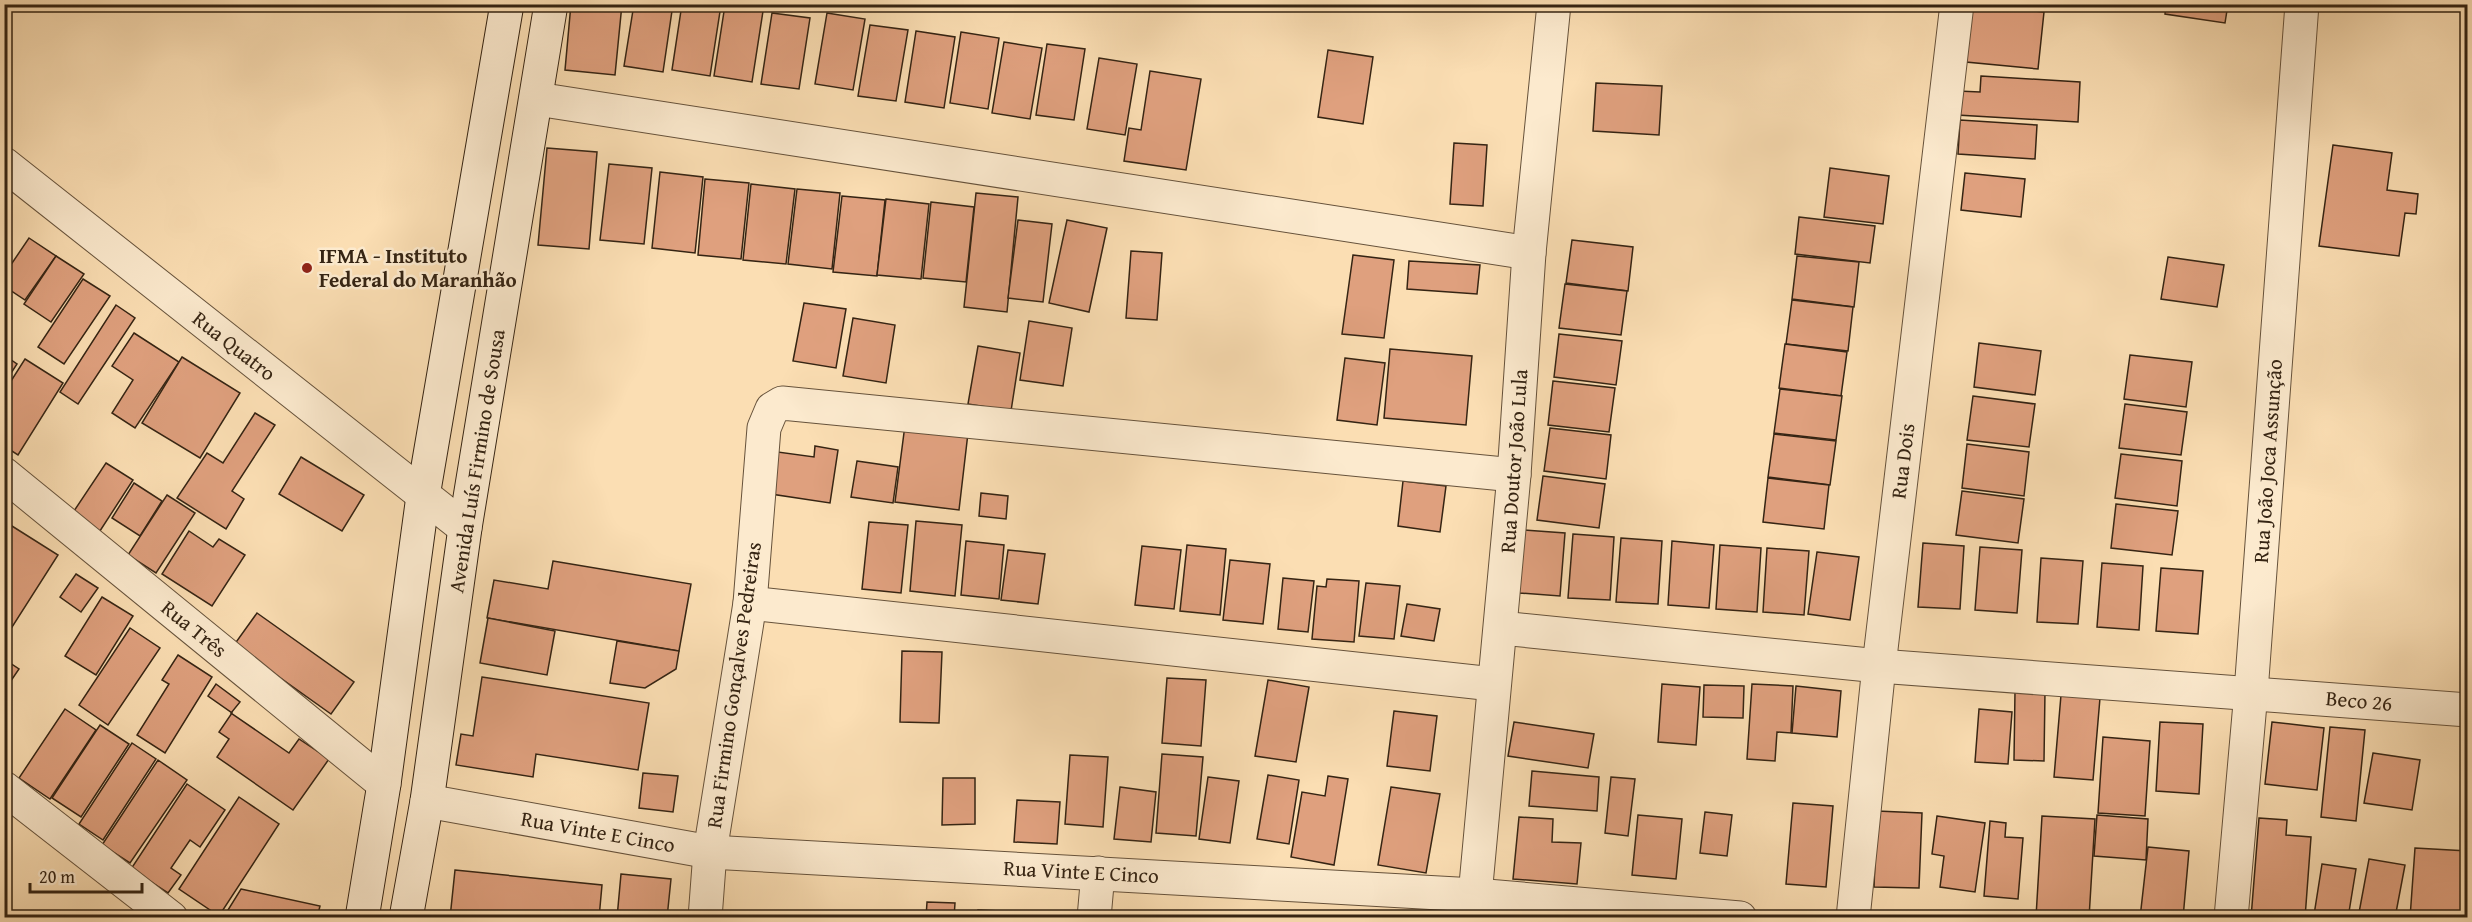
<svg xmlns="http://www.w3.org/2000/svg" width="2472" height="922" font-family="'Gentium Book Plus',serif">
<style>
.building{fill:#dfa07e;stroke:#352413;stroke-width:1.5}
.lines{fill:none;stroke-linecap:round;stroke-linejoin:round}
.minor-casing{stroke:#66523b;stroke-width:35}
.secondary-casing{stroke:#352413;stroke-width:35}
.minor{stroke:#fceace;stroke-width:33}
.secondary{stroke:#fceace;stroke-width:33}
.poi-dot{fill:#8f2418;stroke:#fceace;stroke-width:2}
.labels{text-anchor:middle;stroke-width:5;stroke-linejoin:round;paint-order:stroke}
.poi-label{font-size:21px;font-weight:bold;fill:#352413;stroke:#fceace;text-anchor:start}
.street-label{font-size:21px;fill:#352413;stroke:#fceace}
</style>
<rect width="100%" height="100%" fill="#fbdeb3"/>
<filter id="stains"><feTurbulence type="fractalNoise" baseFrequency=".00333" numOctaves="4"/><feColorMatrix values="0 0 0 0 .2 0 0 0 0 .09 0 0 0 0 .02 0 0 0 .5 -.17"/></filter>
<radialGradient id="worn" r=".72"><stop offset=".6" stop-color="#630" stop-opacity="0"/><stop offset="1" stop-color="#630" stop-opacity=".3"/></radialGradient>
<!-- building -->
<g class="building">
<path d="M571,4H622L615,75L565,70Z"/>
<path d="M634,4H673L663,72L624,66Z"/>
<path d="M682,4L721,5L710,76L672,70Z"/>
<path d="M2166,4H2228L2225,23L2165,14Z"/>
<path d="M725,5L763,11L752,82L714,76Z"/>
<path d="M1972,5L2044,12L2038,69L1966,62Z"/>
<path d="M772,13L810,18L799,89L761,84Z"/>
<path d="M827,13L865,19L853,90L815,84Z"/>
<path d="M870,25L908,30L896,101L858,96Z"/>
<path d="M916,31L955,37L944,108L905,102Z"/>
<path d="M961,32L999,38L988,109L950,103Z"/>
<path d="M1004,42L1042,48L1030,119L992,113Z"/>
<path d="M1047,44L1085,49L1074,120L1036,115Z"/>
<path d="M1328,50L1373,57L1363,124L1318,117Z"/>
<path d="M1099,58L1137,64L1125,135L1087,129Z"/>
<path d="M1150,71L1201,79L1186,170L1124,161L1129,128L1141,130Z"/>
<path d="M1981,76L2080,82L2078,122L1957,115L1958,91L1980,92Z"/>
<path d="M1596,83L1662,86L1659,135L1593,131Z"/>
<path d="M1960,120L2037,125L2035,159L1958,154Z"/>
<path d="M1454,143L1487,145L1483,206L1450,204Z"/>
<path d="M2333,145L2392,153L2387,190L2418,194L2416,214L2405,213L2399,256L2319,246Z"/>
<path d="M547,148L597,152L589,249L538,245Z"/>
<path d="M609,164L652,168L644,244L600,240Z"/>
<path d="M1830,168L1889,176L1883,224L1824,217Z"/>
<path d="M660,172L703,177L695,253L652,248Z"/>
<path d="M1965,173L2025,179L2021,217L1961,210Z"/>
<path d="M705,179L749,183L741,259L698,255Z"/>
<path d="M751,184L795,189L786,264L743,260Z"/>
<path d="M797,189L840,193L832,269L788,264Z"/>
<path d="M976,193L1018,197L1007,312L964,307Z"/>
<path d="M842,196L885,200L877,276L833,272Z"/>
<path d="M886,199L929,204L921,279L877,275Z"/>
<path d="M931,202L974,207L966,282L923,278Z"/>
<path d="M1799,217L1875,226L1870,263L1795,254Z"/>
<path d="M1018,220L1052,224L1043,302L1008,298Z"/>
<path d="M1067,220L1107,228L1089,312L1049,303Z"/>
<path d="M29,238L56,256L25,300L4,286V275Z"/>
<path d="M1572,240L1633,247L1628,291L1566,283Z"/>
<path d="M1131,251L1162,253L1157,320L1126,318Z"/>
<path d="M1353,255L1394,260L1384,338L1342,334Z"/>
<path d="M56,256L84,274L51,322L24,304Z"/>
<path d="M1797,256L1859,262L1854,307L1792,299Z"/>
<path d="M2168,257L2224,265L2217,307L2161,299Z"/>
<path d="M1409,261L1480,265L1477,294L1407,289Z"/>
<path d="M83,279L110,296L64,364L38,347Z"/>
<path d="M1565,284L1627,291L1621,335L1559,328Z"/>
<path d="M1792,300L1853,307L1848,351L1786,344Z"/>
<path d="M804,303L846,309L836,368L793,361Z"/>
<path d="M116,305L135,318L78,404L60,392Z"/>
<path d="M853,318L895,325L886,383L843,376Z"/>
<path d="M1029,321L1072,328L1063,386L1020,380Z"/>
<path d="M134,333L179,362L135,428L112,413L133,380L112,366Z"/>
<path d="M1559,334L1622,341L1616,385L1554,377Z"/>
<path d="M1979,343L2041,351L2035,395L1974,387Z"/>
<path d="M1785,344L1847,352L1841,396L1779,388Z"/>
<path d="M978,346L1020,353L1011,411L968,404Z"/>
<path d="M1390,349L1472,356L1466,425L1384,418Z"/>
<path d="M4,355L17,364L4,384Z"/>
<path d="M2130,355L2192,362L2186,407L2124,399Z"/>
<path d="M182,357L240,393L200,458L142,423Z"/>
<path d="M1345,358L1385,363L1377,425L1337,420Z"/>
<path d="M25,359L63,383L18,455L4,446V392Z"/>
<path d="M1553,381L1615,388L1609,432L1548,425Z"/>
<path d="M1780,389L1842,396L1836,440L1774,433Z"/>
<path d="M1973,396L2035,404L2029,447L1967,440Z"/>
<path d="M2125,404L2187,412L2181,455L2119,448Z"/>
<path d="M255,413L275,425L232,491L244,499L226,529L177,498L207,453L223,463Z"/>
<path d="M905,425L968,433L959,510L895,502Z"/>
<path d="M1550,428L1611,435L1606,479L1544,471Z"/>
<path d="M1774,434L1836,441L1830,485L1768,477Z"/>
<path d="M1967,444L2029,452L2024,496L1962,488Z"/>
<path d="M815,446L838,450L830,503L771,494L778,452L814,457Z"/>
<path d="M2121,454L2182,461L2177,506L2115,498Z"/>
<path d="M301,457L364,495L342,531L279,494Z"/>
<path d="M857,461L898,467L893,503L851,497Z"/>
<path d="M106,463L133,480L98,534L70,517Z"/>
<path d="M1543,476L1605,484L1599,528L1537,520Z"/>
<path d="M1768,478L1829,485L1824,529L1763,522Z"/>
<path d="M1403,481L1446,486L1440,532L1398,526Z"/>
<path d="M134,483L162,501L140,536L112,518Z"/>
<path d="M1962,491L2024,499L2018,543L1956,535Z"/>
<path d="M981,493L1008,496L1006,519L979,516Z"/>
<path d="M167,495L195,513L156,573L128,555Z"/>
<path d="M2116,504L2178,511L2172,555L2111,548Z"/>
<path d="M4,521L58,555L7,635L4,633Z"/>
<path d="M916,521L962,525L955,596L910,591Z"/>
<path d="M869,522L908,525L901,593L862,589Z"/>
<path d="M1523,530L1565,533L1560,596L1519,593Z"/>
<path d="M189,531L213,547L219,539L245,555L212,606L162,574Z"/>
<path d="M1573,534L1614,537L1610,600L1568,598Z"/>
<path d="M1621,538L1662,541L1658,604L1616,602Z"/>
<path d="M966,541L1004,545L999,599L961,595Z"/>
<path d="M1672,541L1714,545L1709,608L1668,605Z"/>
<path d="M1923,543L1964,546L1960,609L1918,607Z"/>
<path d="M1187,545L1226,549L1220,615L1180,611Z"/>
<path d="M1720,545L1761,548L1757,612L1716,609Z"/>
<path d="M1142,546L1181,550L1174,609L1135,605Z"/>
<path d="M1980,547L2022,550L2017,613L1975,610Z"/>
<path d="M1767,548L1809,551L1804,615L1763,612Z"/>
<path d="M1008,550L1045,554L1038,604L1001,600Z"/>
<path d="M1817,552L1859,557L1850,620L1808,614Z"/>
<path d="M2041,558L2083,561L2078,624L2037,622Z"/>
<path d="M1230,560L1270,564L1263,624L1223,620Z"/>
<path d="M553,561L691,584L679,651L487,618L494,580L548,589Z"/>
<path d="M2102,563L2143,566L2139,630L2097,627Z"/>
<path d="M2161,568L2203,571L2198,634L2156,631Z"/>
<path d="M76,574L98,588L81,612L60,597Z"/>
<path d="M1283,578L1314,581L1308,632L1278,629Z"/>
<path d="M1327,579L1359,581L1354,642L1312,639L1317,586L1326,587Z"/>
<path d="M1366,583L1400,586L1394,639L1359,636Z"/>
<path d="M102,597L133,616L96,675L65,656Z"/>
<path d="M1407,604L1440,609L1434,641L1401,636Z"/>
<path d="M257,613L354,682L331,714L234,645Z"/>
<path d="M488,618L555,631L547,675L480,663Z"/>
<path d="M130,628L160,648L108,725L79,705Z"/>
<path d="M617,641L679,651L676,669L645,688L610,683Z"/>
<path d="M902,651L942,652L939,723L900,722Z"/>
<path d="M178,655L212,677L165,753L137,735L169,684L162,680Z"/>
<path d="M4,659L19,669L4,691Z"/>
<path d="M482,677L649,703L638,770L536,754L533,777L456,765L461,734L473,736Z"/>
<path d="M1167,678L1206,680L1201,746L1162,743Z"/>
<path d="M1268,680L1309,687L1296,762L1255,756Z"/>
<path d="M216,684L240,702L231,713L289,753L299,739L329,759L293,810L217,757L229,739L219,732L232,713L208,696Z"/>
<path d="M1662,684L1700,687L1696,745L1658,742Z"/>
<path d="M1752,684L1793,686L1791,733L1777,732L1775,761L1747,759Z"/>
<path d="M1704,685L1744,686L1743,718L1703,717Z"/>
<path d="M1796,686L1841,691L1837,737L1792,733Z"/>
<path d="M2015,691H2045L2044,761L2014,760Z"/>
<path d="M2061,695L2100,698L2093,780L2054,777Z"/>
<path d="M65,709L96,730L50,799L19,778Z"/>
<path d="M1979,709L2012,712L2008,764L1975,762Z"/>
<path d="M1394,711L1437,716L1430,771L1387,766Z"/>
<path d="M1514,722L1594,734L1588,768L1508,756Z"/>
<path d="M2160,722L2203,724L2199,794L2156,791Z"/>
<path d="M2272,722L2324,728L2317,790L2265,784Z"/>
<path d="M100,725L129,744L81,817L52,798Z"/>
<path d="M2330,727L2365,730L2356,821L2321,817Z"/>
<path d="M2103,737L2150,741L2145,816L2098,813Z"/>
<path d="M132,743L156,759L103,840L79,824Z"/>
<path d="M2373,753L2420,760L2412,810L2364,803Z"/>
<path d="M1162,754L1203,757L1196,836L1156,833Z"/>
<path d="M1070,755L1108,757L1103,827L1065,824Z"/>
<path d="M158,760L187,780L130,863L102,845Z"/>
<path d="M1532,771L1599,777L1597,811L1529,806Z"/>
<path d="M643,773L678,776L673,812L639,808Z"/>
<path d="M1268,775L1299,780L1289,844L1257,839Z"/>
<path d="M1328,776L1348,779L1334,865L1291,857L1302,792L1325,796Z"/>
<path d="M1208,777L1239,781L1230,843L1199,839Z"/>
<path d="M1611,777L1635,779L1628,836L1605,833Z"/>
<path d="M943,778H975V824L942,825Z"/>
<path d="M187,784L225,810L200,847L190,840L171,868L181,875L168,893L131,869Z"/>
<path d="M1120,787L1156,792L1151,842L1114,839Z"/>
<path d="M1391,787L1440,794L1426,873L1378,865Z"/>
<path d="M239,797L279,824L219,916L179,889Z"/>
<path d="M1017,800L1060,802L1057,844L1014,842Z"/>
<path d="M1793,803L1833,806L1826,887L1786,884Z"/>
<path d="M1877,811L1922,813L1919,888L1874,887Z"/>
<path d="M1705,812L1732,815L1727,856L1700,853Z"/>
<path d="M1638,815L1682,819L1676,879L1632,875Z"/>
<path d="M2097,815L2148,819L2146,860L2094,856Z"/>
<path d="M1937,816L1985,823L1975,892L1940,887L1944,856L1932,854Z"/>
<path d="M2042,816L2095,819L2089,918L2036,917Z"/>
<path d="M1519,817L1553,819L1552,842L1581,843L1577,884L1513,879Z"/>
<path d="M2259,818L2287,820L2286,835L2311,837L2305,918H2251Z"/>
<path d="M1990,821L2006,823L2005,837L2023,838L2018,899L1984,896Z"/>
<path d="M2148,847L2189,851L2183,918H2140Z"/>
<path d="M2415,848L2468,851V918H2410Z"/>
<path d="M2369,859L2405,865L2395,918H2358Z"/>
<path d="M2322,864L2356,869L2348,918L2314,915Z"/>
<path d="M455,870L602,885L599,918H450Z"/>
<path d="M621,874L671,879L667,918H617Z"/>
<path d="M241,889L320,906L317,918H223Z"/>
<path d="M927,902L955,903L954,918H926Z"/>
<path d="M978,910L1051,913V918H978Z"/>
</g>
<g class="lines">
<defs>
<g id="minor">
<path d="M537,99L1529,253"/>
<path d="M4,164L465,528"/>
<path d="M4,474L384,784"/>
<path d="M750,603L1493,684"/>
<path d="M1501,628L1879,666L2468,710"/>
<path d="M4,788L171,918"/>
<path d="M427,801L710,852L1475,895L1740,918"/>
<path d="M1473,917L1514,475L1529,253L1554,4"/>
<path d="M705,918L710,852L750,603L764,428L772,409L782,403L1514,475"/>
<path d="M1094,918L1098,873"/>
<path d="M1853,918L1879,666L1957,4"/>
<path d="M2231,918L2251,692L2302,4"/>
</g>
<g id="secondary">
<path d="M362,918L384,784L423,496L507,4"/>
<path d="M406,918L427,801L465,528L551,4"/>
</g>
</defs>
<!-- minor casing -->
<use href="#minor" class="minor-casing"/>
<!-- secondary casing -->
<use href="#secondary" class="secondary-casing"/>
<!-- minor -->
<use href="#minor" class="minor"/>
<!-- secondary -->
<use href="#secondary" class="secondary"/>
</g>
<!-- markers -->
<circle class="poi-dot" cx="307" cy="268" r="6"/>
<g class="labels">
<!-- poi labels -->
<g class="poi-label">
<text x="319" y="263">IFMA - Instituto<tspan x="319" dy="24">Federal do Maranhão</tspan></text>
</g>
<!-- street labels -->
<g class="street-label">
<text transform="translate(234 346) rotate(38)" y="7">Rua Quatro</text>
<text transform="translate(477 461) rotate(-81)" y="7">Avenida Luís Firmino de Sousa</text>
<text transform="translate(1514 461) rotate(-86)" y="7">Rua Doutor João Lula</text>
<text transform="translate(1903 461) rotate(-83)" y="7">Rua Dois</text>
<text transform="translate(2268 461) rotate(-86)" y="7">Rua João Joca Assunção</text>
<text transform="translate(194 629) rotate(39)" y="7">Rua Três</text>
<text transform="translate(734 685) rotate(-82)" y="7">Rua Firmino Gonçalves Pedreiras</text>
<text transform="translate(2359 701) rotate(5)" y="7">Beco 26</text>
<text transform="translate(598 832) rotate(10)" y="7">Rua Vinte E Cinco</text>
<text transform="translate(1081 872) rotate(3)" y="7">Rua Vinte E Cinco</text>
</g>
</g>
<!-- margin -->
<rect width="2472" height="922" fill="none" stroke="#fbdeb3" stroke-width="24"/>
<rect x="6" y="6" width="2460" height="910" fill="none" stroke="#352413" stroke-width="3"/>
<rect x="12" y="12" width="2448" height="898" fill="none" stroke="#352413" stroke-width="1.5"/>
<!-- scale -->
<path d="M30 883v9h112v-9" fill="none" stroke="#352413" stroke-width="3"/>
<text x="39" y="883" font-size="18" fill="#352413" stroke="#fceace" stroke-width="4.5" paint-order="stroke">20 m</text>
<rect width="100%" height="100%" filter="url(#stains)"/>
<rect width="100%" height="100%" fill="url(#worn)"/>
</svg>
